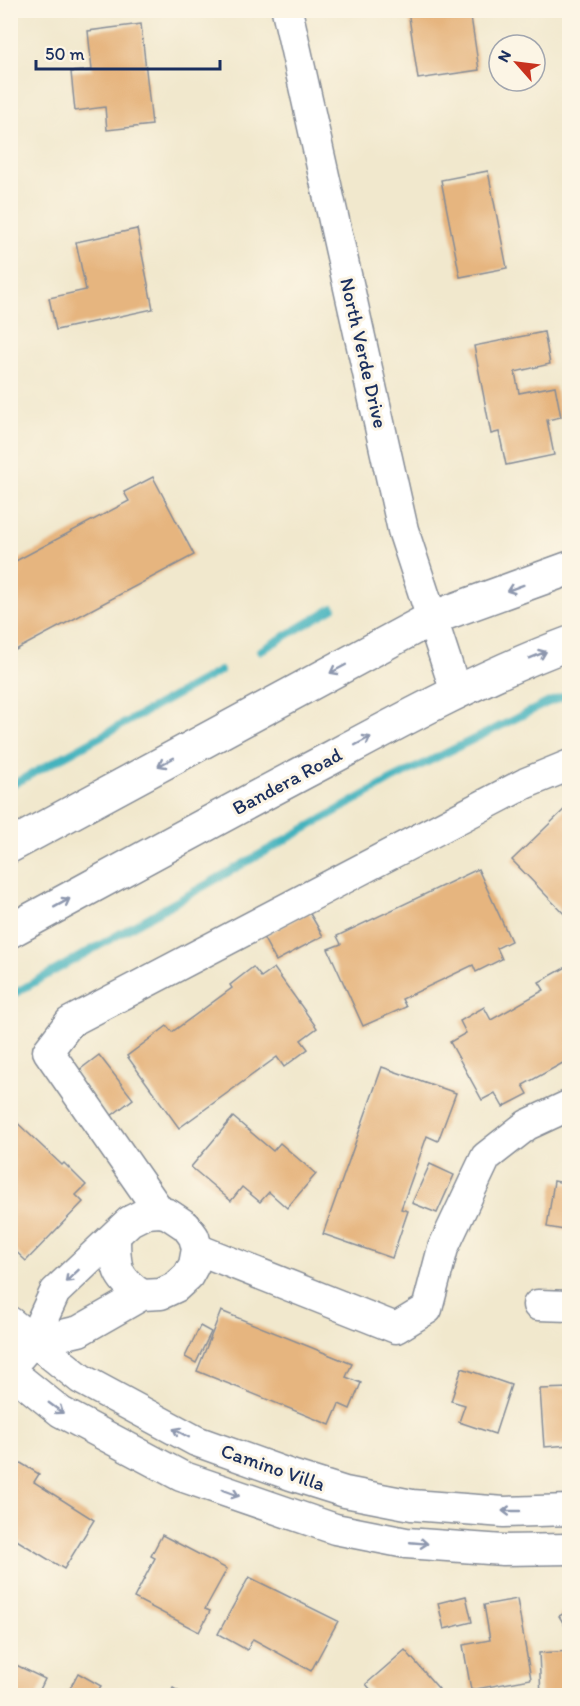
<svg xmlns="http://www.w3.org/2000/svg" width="580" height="1706" font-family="Itim,sans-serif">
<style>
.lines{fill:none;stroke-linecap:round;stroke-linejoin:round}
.stream{stroke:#43b2be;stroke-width:8}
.building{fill:#e6b57f}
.minor-casing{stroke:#868c96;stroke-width:33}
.major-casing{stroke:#868c96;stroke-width:36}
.minor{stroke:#fff;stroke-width:30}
.major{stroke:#fff;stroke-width:33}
.oneway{stroke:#8d97ae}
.labels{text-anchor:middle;stroke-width:6;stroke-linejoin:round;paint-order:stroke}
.street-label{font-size:20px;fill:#1b2f5e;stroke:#fcf5e5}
</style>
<rect width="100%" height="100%" fill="#fcf5e5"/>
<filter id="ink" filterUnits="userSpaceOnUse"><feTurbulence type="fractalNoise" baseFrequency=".0167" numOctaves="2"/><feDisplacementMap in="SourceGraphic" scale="12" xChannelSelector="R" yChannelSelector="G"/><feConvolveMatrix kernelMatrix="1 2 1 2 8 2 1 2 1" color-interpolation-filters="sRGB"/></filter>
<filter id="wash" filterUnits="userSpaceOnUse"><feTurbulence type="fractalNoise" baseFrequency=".008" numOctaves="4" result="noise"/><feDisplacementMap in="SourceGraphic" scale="24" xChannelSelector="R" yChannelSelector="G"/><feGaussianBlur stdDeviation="1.35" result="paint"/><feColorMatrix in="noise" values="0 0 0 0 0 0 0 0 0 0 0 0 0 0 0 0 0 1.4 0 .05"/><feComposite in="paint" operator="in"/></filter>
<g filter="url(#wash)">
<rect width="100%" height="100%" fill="#f1e8cd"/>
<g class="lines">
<!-- stream -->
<g class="stream">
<path d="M260,651L333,608"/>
<path d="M10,786L220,671"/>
<path d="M10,996L391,780L547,703L570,694"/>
</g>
</g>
<g id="blocks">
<!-- building -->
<g class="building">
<path d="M408,10H470L479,70L418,79Z"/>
<path d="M141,24L152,125L107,130L105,107L75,111L71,72L92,70L88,31Z"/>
<path d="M488,171L507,268L460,277L441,180Z"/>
<path d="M137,229L153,309L56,330L49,298L86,290L76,242Z"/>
<path d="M544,332L550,364L515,372L519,393L555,386L561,417L547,420L554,455L506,465L499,432L491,434L474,346Z"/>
<path d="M153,477L194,555L10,653V564L129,501L124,492Z"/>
<path d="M570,804V920L512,860Z"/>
<path d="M478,869L511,941L497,948L502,959L476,972L473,965L402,999L406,1007L363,1026L328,949L341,944L337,936Z"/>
<path d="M309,912L323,936L276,961L263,937Z"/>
<path d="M570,965V1059L523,1085L528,1094L503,1107L495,1093L482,1100L450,1042L466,1033L460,1021L484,1007L491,1020L544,990L539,982Z"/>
<path d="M253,967L261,977L274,968L317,1028L301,1040L308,1049L284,1067L277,1057L179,1128L127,1056L167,1026L172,1032L232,988L230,985Z"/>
<path d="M99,1055L133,1099L111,1116L78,1071Z"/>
<path d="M382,1067L456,1093L438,1141L427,1136L401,1209L408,1211L392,1258L323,1234Z"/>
<path d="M10,1116L62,1165L64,1163L86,1185L76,1195L83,1202L26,1261L10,1246Z"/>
<path d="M233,1117L273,1151L280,1143L316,1174L287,1208L269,1192L260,1202L242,1187L231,1201L191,1167Z"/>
<path d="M430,1164L454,1175L437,1213L412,1203Z"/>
<path d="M554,1181L570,1184V1231L547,1227Z"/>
<path d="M221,1311L352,1364L346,1377L361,1383L350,1409L339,1404L330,1425L197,1371Z"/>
<path d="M200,1326L211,1332L196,1363L185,1357Z"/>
<path d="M462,1368L511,1385L495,1434L459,1422L465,1405L451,1401Z"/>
<path d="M570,1388V1445L544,1447L540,1389Z"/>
<path d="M14,1459L39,1474L34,1482L94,1520L64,1569L10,1536V1465Z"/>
<path d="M162,1535L227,1569L205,1609L210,1611L199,1632L134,1598L155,1558L151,1556Z"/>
<path d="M249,1577L338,1621L311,1671L253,1639L247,1650L218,1634Z"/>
<path d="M466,1596L472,1622L444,1629L438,1603Z"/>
<path d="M517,1599L531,1679L471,1690L463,1645L490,1640L484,1605Z"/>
<path d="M570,1610V1634L559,1616Z"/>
<path d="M405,1650L439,1689L431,1696H376L366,1684Z"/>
<path d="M570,1651V1696H541L539,1653Z"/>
<path d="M10,1662L45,1679L37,1696H10Z"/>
<path d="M78,1673L101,1686L97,1692L103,1696H66Z"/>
<path d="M173,1688L186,1696H169Z"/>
</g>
</g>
</g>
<g filter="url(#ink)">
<use href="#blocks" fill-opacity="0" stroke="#868c96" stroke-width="1.5"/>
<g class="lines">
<defs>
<g id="minor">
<path d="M287,10L403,530L456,692"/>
<path d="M160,1212L48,1051L70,1022L526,783L570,765"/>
<path d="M115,1237C115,1267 116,1278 142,1295"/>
<path d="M197,1249L396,1328L427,1309L443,1248L486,1157L527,1125L570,1105"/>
<path d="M538,1305L570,1306"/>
<path d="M10,1322L81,1379L196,1441L291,1475L345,1492L412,1505L504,1512L570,1510"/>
<path d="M20,1356L32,1342L55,1292L130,1221L146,1213L160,1212L168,1214L186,1226L194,1237L197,1249L194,1265L188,1276L176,1287L161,1294L142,1295L79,1331L32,1342"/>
<path d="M10,1371L61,1412L181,1476L335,1529L406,1543L503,1550L570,1549"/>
</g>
<g id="major">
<path d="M10,846L432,618L570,568"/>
<path d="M10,931C117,873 224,814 331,758C409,716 487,674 570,643"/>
</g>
</defs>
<!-- minor casing -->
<use href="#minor" class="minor-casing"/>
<!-- major casing -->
<use href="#major" class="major-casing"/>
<!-- minor -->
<use href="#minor" class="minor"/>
<!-- major -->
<use href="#major" class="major"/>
</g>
<!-- one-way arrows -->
<defs><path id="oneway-shaft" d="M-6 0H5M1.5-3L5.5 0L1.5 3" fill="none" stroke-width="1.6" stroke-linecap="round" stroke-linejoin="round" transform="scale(1.5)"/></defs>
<g class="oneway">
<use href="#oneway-shaft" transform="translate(515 588) rotate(160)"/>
<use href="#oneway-shaft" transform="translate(538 655) rotate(-22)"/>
<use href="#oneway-shaft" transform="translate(338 669) rotate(152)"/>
<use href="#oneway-shaft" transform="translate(363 741) rotate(-28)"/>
<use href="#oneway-shaft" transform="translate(166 762) rotate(152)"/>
<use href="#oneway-shaft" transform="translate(62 903) rotate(-29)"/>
<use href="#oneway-shaft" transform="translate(72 1276) rotate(137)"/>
<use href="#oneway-shaft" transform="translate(56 1408) rotate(36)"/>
<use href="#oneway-shaft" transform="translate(181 1433) rotate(-152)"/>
<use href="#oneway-shaft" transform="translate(231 1493) rotate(20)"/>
<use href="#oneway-shaft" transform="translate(511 1511) rotate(180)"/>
<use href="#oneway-shaft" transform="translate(419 1543) rotate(5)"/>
</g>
</g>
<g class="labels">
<!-- street labels -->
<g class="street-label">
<text transform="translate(364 353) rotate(77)" y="7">North Verde Drive</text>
<text transform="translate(287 781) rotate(-28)" y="7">Bandera Road</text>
<text transform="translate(273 1467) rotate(19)" y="7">Camino Villa</text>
</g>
</g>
<!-- margin -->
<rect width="580" height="1706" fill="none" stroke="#fcf5e5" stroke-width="36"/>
<!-- north arrow -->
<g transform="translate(517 63) rotate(298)"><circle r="28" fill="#fcf5e5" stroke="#a2a6af" stroke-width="1.5"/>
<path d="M0-4.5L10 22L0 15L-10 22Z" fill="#c8321e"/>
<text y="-9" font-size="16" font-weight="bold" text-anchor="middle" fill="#1b2f5e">N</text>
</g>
<!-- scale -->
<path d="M36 60v9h184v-9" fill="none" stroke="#1b2f5e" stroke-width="3"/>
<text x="45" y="60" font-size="18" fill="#1b2f5e" stroke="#fcf5e5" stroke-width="4.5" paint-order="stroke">50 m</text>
</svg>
